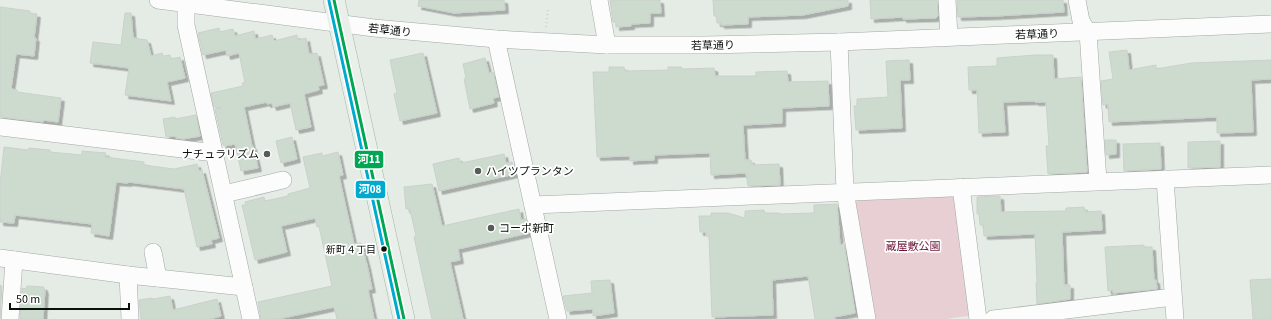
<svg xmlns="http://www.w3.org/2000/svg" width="1271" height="319" font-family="'Source Sans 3','Noto Sans JP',sans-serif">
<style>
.green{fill:#e8cfd3}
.building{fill:#cddbce;stroke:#cbd0cc;filter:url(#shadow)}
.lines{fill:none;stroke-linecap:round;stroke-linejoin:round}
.minor-casing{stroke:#a2a8a3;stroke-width:18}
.major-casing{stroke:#a5b3a6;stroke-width:22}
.path{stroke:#d1d4d2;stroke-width:2.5;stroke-dasharray:1 3;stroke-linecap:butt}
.minor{stroke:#fbfcfb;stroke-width:17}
.major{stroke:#e9f0ea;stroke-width:21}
.bus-1-casing{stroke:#fff;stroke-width:6}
.bus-2-casing{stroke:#fff;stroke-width:6}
.bus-1{stroke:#00a651;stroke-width:3}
.bus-2{stroke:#00a9ce;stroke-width:3}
.poi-dot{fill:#575c57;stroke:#fff;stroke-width:1.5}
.bus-dot{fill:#0a0f0a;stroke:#fff;stroke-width:1.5}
.labels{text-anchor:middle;stroke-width:3.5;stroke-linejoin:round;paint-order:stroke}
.bus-label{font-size:10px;fill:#0a0f0a;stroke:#fff;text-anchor:end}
.street-label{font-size:11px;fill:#0a0f0a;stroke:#fff}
.poi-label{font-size:11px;fill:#0a0f0a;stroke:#fff;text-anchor:start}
.park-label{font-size:11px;fill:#6c1638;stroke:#fff}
.line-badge{stroke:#fff;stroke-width:1.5}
.badge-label{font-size:11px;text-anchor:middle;font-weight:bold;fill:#fff}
</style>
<defs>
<filter id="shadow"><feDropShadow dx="3.5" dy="3.5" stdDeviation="0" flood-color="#0004"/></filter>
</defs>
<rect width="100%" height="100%" fill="#e5ece6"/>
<!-- green -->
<path class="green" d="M952,194L957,199L972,310L968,316L946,319H874L854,204L859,198Z"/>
<!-- building -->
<g class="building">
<path d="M419,0H504L505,10L454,13L418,6Z"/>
<path d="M610,0H660L661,13H650V23L631,24V26L616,27V22H613Z"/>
<path d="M713,0H848V6L803,15L748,17V24L721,25V23H717L716,16H714Z"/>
<path d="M870,0H937L938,16L936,18L903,19V17L871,19Z"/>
<path d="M957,0H1063L1064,12L996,16L958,17Z"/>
<path d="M0,7L30,11V13L37,14L34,38H36L34,56L16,54L11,89L17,90V92L61,98L58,122L43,120V122L0,117Z"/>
<path d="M125,13H131L133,38L147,40L151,56L162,53L163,56L170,55L171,59L180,57L185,78L167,82L171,101L125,95L129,68L90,63L93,42L121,45Z"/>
<path d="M219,28L220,32L233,29L235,36L254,31L255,39L272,35L274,41L297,35L298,40L306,38L309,54L317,53V54L324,85L318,86L319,90L304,94L311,127L296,130L290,103L273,107L272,103L267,104V102L244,107L252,146H253L258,168L241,171L235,144L225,146L224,145H223L215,109L221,108L214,107L211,93L243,86L242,83H245L239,53L227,56L226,50L203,55L198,33Z"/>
<path d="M1127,50L1129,70L1156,65V69L1191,63L1271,60V79L1251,80L1253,132L1217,133V117L1109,122L1108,104L1103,105L1101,81L1113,79L1109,52Z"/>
<path d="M423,53L437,113L400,121L394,94L397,93L390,60Z"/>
<path d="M1035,55H1053L1054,79L1081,77L1087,172L1048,174L1046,146H1049L1046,102H1035V101L1003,102L1005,132L979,133L977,90H969L968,67L997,66V58Z"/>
<path d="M485,58L489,73L493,72L499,97L493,98L494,103L470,109L464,79L466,78L463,64Z"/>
<path d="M909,60L910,80H900L902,128L856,130L854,106H857V99L888,97L886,61Z"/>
<path d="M609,67H624L625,71L668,70V67H681L683,69L714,68L715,76H756V72L787,71L788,82L828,81L829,106L782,108V123L743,125L745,160H751L752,165L779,164L780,185L748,186L746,173L711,175L710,153L654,155V160H647L630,161V156L597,157L593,72H609Z"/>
<path d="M196,115L200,136L183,139L176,138V136L166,137L163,119L175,117V119Z"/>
<path d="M292,137L297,159L281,163L276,141Z"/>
<path d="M1105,140H1116V154L1106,155Z"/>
<path d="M1220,141V167L1188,168V142Z"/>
<path d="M1160,143L1161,169L1124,171L1123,144Z"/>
<path d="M4,147L28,150L29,148L50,150V152L82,155V151L106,153L105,157L144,162V165L174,169L197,164L199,171L202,170L219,238L211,240L212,244L197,247L184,189L129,182L128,183L116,182L109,236L91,233L92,224L15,215L14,223L0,222V184Z"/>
<path d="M338,152L343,175L339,176L354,244L361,243L367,265L372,289L368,290L374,319H337L334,307L278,319H261L258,302L332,286L319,226L317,227L315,218L281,226L287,252L255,260L242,205H246L245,202L264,197L265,201L288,196V194L310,188L303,157L322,153V156Z"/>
<path d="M504,154L506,163L512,162L515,174L439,191L433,164L459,158L461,163Z"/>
<path d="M432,184L442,226L519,209L521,220L526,219L529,233L458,249L460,260L450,262L463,319H432L414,237L416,236L411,214H410V209H406L404,187Z"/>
<path d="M1000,196L1001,212L1066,211V208L1084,207L1085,212L1101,211L1102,230L1062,232L1064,285H1070V299L1037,304L1036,283H1037L1035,234L984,236L983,225H980L979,214H977V197Z"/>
<path d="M837,204L840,245L844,244L855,313L834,317L835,319H815L808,276L772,280L773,315L712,317L709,236H706V232H700L699,216H711V213H728L745,218V211L764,210L765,213H780V214L814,213V205Z"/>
<path d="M1144,245V247H1152L1154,280H1156L1157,289L1113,293V290L1108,291L1105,247Z"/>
<path d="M1271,279V319H1253L1250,280Z"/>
<path d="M610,280L614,313L593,316V309L567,311L563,296L592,293L591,281Z"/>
<path d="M0,285L2,286L0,319Z"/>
<path d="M27,286L44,287V290H45L43,319H20L22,288L26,289Z"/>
<path d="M170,296L173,310L217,299L221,316L210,319H141L139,300L152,298L153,299Z"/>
</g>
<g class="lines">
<defs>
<g id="minor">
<path d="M158,0L374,28L496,39L607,45H705L839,42L1271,24"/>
<path d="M599,0L607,45"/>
<path d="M947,0L949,37"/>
<path d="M1077,0L1081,21L1088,32L1098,181"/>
<path d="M186,3V25L251,319"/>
<path d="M496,39L558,319"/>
<path d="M839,42L845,191L867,319"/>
<path d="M0,127L215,153"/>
<path d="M1165,179L1175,319"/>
<path d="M961,187L978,319"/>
<path d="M224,194L283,180"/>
<path d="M533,205L1271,175"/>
<path d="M153,252L158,278"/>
<path d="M0,258L128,275L244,287"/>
<path d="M128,275L130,319"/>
<path d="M10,319L14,260"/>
<path d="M993,319L1173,297"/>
</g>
<path id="major" d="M334,0L404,319"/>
</defs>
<!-- minor casing -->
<use href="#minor" class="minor-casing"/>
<!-- major casing -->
<use href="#major" class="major-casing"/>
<!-- path -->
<path class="path" d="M546,27L548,9"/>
<!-- minor -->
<use href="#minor" class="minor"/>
<!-- major -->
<use href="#major" class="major"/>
<defs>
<path id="bus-1" d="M334,0L404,319"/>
<path id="bus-2" d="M329,1L399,319"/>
</defs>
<!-- bus-1 casing -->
<use href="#bus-1" class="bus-1-casing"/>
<!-- bus-2 casing -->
<use href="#bus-2" class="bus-2-casing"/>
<!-- bus-1 -->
<use href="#bus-1" class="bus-1"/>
<!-- bus-2 -->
<use href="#bus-2" class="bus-2"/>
</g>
<!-- markers -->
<g class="poi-dot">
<circle cx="267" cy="154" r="4"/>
<circle cx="478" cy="171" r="4"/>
<circle cx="491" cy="228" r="4"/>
</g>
<circle class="bus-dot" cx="384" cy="249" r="3.5"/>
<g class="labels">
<!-- bus labels -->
<g class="bus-label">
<text x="376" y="253">新町４丁目</text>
</g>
<!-- street labels -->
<g class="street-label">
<text transform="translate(390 30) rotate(6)" y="4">若草通り</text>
<text transform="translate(1037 34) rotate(-2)" y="4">若草通り</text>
<text transform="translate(713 45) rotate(-1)" y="4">若草通り</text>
</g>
<!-- poi labels -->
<g class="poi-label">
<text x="259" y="158" text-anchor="end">ナチュラリズム</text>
<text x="486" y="175">ハイツプランタン</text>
<text x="499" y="232">コーポ新町</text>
</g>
<!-- park labels -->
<g class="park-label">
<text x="913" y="250">蔵屋敷公園</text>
</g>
</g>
<g class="line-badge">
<rect x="354" y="150" width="30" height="19" rx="4" fill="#00a651"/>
<rect x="355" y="180" width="31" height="19" rx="4" fill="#00a9ce"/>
</g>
<g class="badge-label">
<text x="369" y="163">河11</text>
<text x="370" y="193">河08</text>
</g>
<!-- scale -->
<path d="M10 303v6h119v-6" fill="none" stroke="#0a0f0a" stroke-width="2"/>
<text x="16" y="303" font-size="12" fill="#0a0f0a" stroke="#ffffff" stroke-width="3" paint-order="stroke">50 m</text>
</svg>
